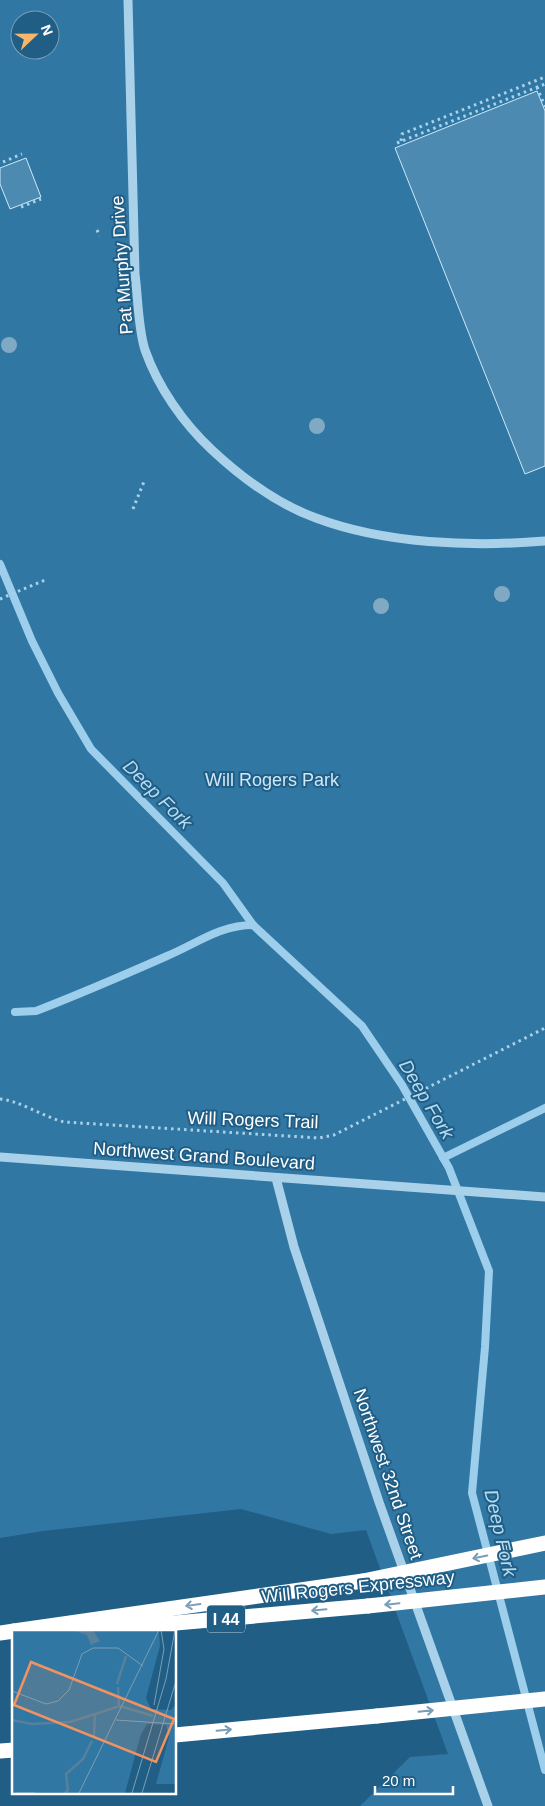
<svg xmlns="http://www.w3.org/2000/svg" width="545" height="1806" font-family="Helvetica,sans-serif">
<style>
.green{fill:#3177a3;fill-rule:evenodd}
.lines{fill:none;stroke-linecap:round;stroke-linejoin:round}
.stream{stroke:#9dceeb;stroke-width:8}
.building{fill:#4d8ab1;stroke:#cee8f7}
.path{stroke:#aad1ea;stroke-width:3;stroke-dasharray:2.5 4;stroke-linecap:butt}
.minor{stroke:#aad1ea;stroke-width:9}
.highway{stroke:#fff;stroke-width:15}
.highway-bridge{stroke:#fff;stroke-width:15}
.tree{fill:#80aac4}
.oneway{stroke:#799eb6}
.labels{text-anchor:middle;stroke-width:4;stroke-linejoin:round;paint-order:stroke}
.shield{fill:#205e86;stroke:#bccfdb;stroke-width:1}
.shield-label{font-size:16px;font-weight:bold;fill:#fff}
.street-label{font-size:18px;fill:#fff;stroke:#205e86}
.park-label{font-size:18px;fill:#cee8f7;stroke:#205e86}
.water-label{font-size:19px;font-style:italic;fill:#b5dbf1;stroke:#205e86}
.inset-river{fill:none;stroke:#55819d;stroke-width:2.5}
.inset-road{fill:none;stroke:#799eb6;stroke-width:1}
.view{fill:#f09361;fill-opacity:0.15;stroke:#f09361;stroke-width:2.5}
.inset-edge{fill:none;stroke:#fff;stroke-width:2.5}
</style>
<rect width="100%" height="100%" fill="#205e86"/>
<!-- green -->
<path class="green" d="M0,0H545V1806H360L410,1757L448,1754L366,1530L331,1534L241,1509L43,1531L0,1538ZM20,20H50V50H20Z"/>
<g class="lines">
<!-- stream -->
<g class="stream">
<path d="M0,564L32,641L58,693L91,749L223,883L253,925L362,1026L402,1085L449,1168L489,1271L485,1347L472,1493L545,1770"/>
<path d="M15,1012L36,1011C80,994 124,975 167,956C196,944 220,925 253,925"/>
<path d="M443,1158L545,1108"/>
</g>
</g>
<!-- building -->
<g class="building">
<path d="M537,91L545,111V466L525,474L395,148Z"/>
<path d="M26,158L41,197L10,209L0,184V168Z"/>
</g>
<g class="lines">
<!-- path -->
<g class="path">
<path d="M537,87L545,107"/>
<path d="M401,141L402,134L545,77"/>
<path d="M397,143L545,84"/>
<path d="M3,162L22,154"/>
<path d="M21,207L41,199"/>
<path d="M97,230L100,236"/>
<path d="M133,509L145,479"/>
<path d="M0,599L45,580"/>
<path d="M0,1099C18,1100 44,1117 64,1122L319,1138L334,1135L545,1028"/>
</g>
<!-- minor -->
<g class="minor">
<path d="M128,0L135,274C138,297 138,328 145,350C158,387 183,423 212,450C242,478 277,504 316,518C385,544 472,547 545,541"/>
<path d="M0,1157L545,1197"/>
<path d="M276,1178L294,1247L379,1502L488,1806"/>
</g>
<!-- highway -->
<g class="highway">
<path d="M14,1631L363,1581"/>
<path d="M85,1631L368,1606"/>
<path d="M0,1633L14,1631"/>
<path d="M175,1735L377,1716"/>
<path d="M0,1751L14,1750"/>
</g>
<!-- highway-bridge -->
<g class="highway-bridge">
<path d="M363,1581L545,1543"/>
<path d="M368,1606L545,1587"/>
<path d="M377,1716L545,1699"/>
</g>
</g>
<!-- trees -->
<g class="tree">
<circle cx="9" cy="345" r="8"/>
<circle cx="317" cy="426" r="8"/>
<circle cx="502" cy="594" r="8"/>
<circle cx="381" cy="606" r="8"/>
</g>
<!-- one-way arrows -->
<defs><path id="oneway-shaft" d="M-6 0H5M1.5-3L5.5 0L1.5 3" fill="none" stroke-width="1.6" stroke-linecap="round" stroke-linejoin="round" transform="scale(1.25)"/></defs>
<g class="oneway">
<use href="#oneway-shaft" transform="translate(480 1557) rotate(168)"/>
<use href="#oneway-shaft" transform="translate(392 1604) rotate(174)"/>
<use href="#oneway-shaft" transform="translate(193 1605) rotate(172)"/>
<use href="#oneway-shaft" transform="translate(319 1610) rotate(175)"/>
<use href="#oneway-shaft" transform="translate(426 1711) rotate(-6)"/>
<use href="#oneway-shaft" transform="translate(224 1730) rotate(-5)"/>
</g>
<g class="labels">
<!-- shield labels -->
<rect class="shield" x="207" y="1605.5" width="38" height="27" rx="4"/>
<g class="shield-label">
<text x="226" y="1625">I 44</text>
</g>
<!-- street labels -->
<g class="street-label">
<text transform="translate(122 265) rotate(-94)" y="6">Pat Murphy Drive</text>
<text transform="translate(253 1120) rotate(2)" y="6">Will Rogers Trail</text>
<text transform="translate(204 1156) rotate(4)" y="6">Northwest Grand Boulevard</text>
<text transform="translate(388 1474) rotate(71)" y="6">Northwest 32nd Street</text>
<text transform="translate(358 1587) rotate(-6)" y="6">Will Rogers Expressway</text>
</g>
<!-- park labels -->
<g class="park-label">
<text x="272" y="786">Will Rogers Park</text>
</g>
<!-- water labels -->
<g class="water-label">
<text transform="translate(158 794) rotate(45)" y="7">Deep Fork</text>
<text transform="translate(427 1099) rotate(59)" y="7">Deep Fork</text>
<text transform="translate(501 1533) rotate(77)" y="7">Deep Fork</text>
</g>
</g>
<!-- overview -->
<g transform="translate(12 1630)">
<rect width="164" height="164" fill="#205e86"/>
<path d="M0,0H147L148,16L134,68L139,79L159,80L164,74V154H144L157,107L154,95L135,94L129,104L113,163H0Z" fill="#3177a3"/>
<path d="M60,0H81L88,11L79,15L75,5Z" fill="#55819d"/>
<path class="inset-river" d="M105,54L114,26M106,57L107,77M0,90L20,94L58,92L108,76L141,86M82,106L83,84M53,163L56,160L54,144L71,129L80,111"/>
<path class="inset-road" d="M0,61L34,74L46,71L57,60L70,24L81,18H106L131,36M142,75L152,19L149,0M104,90L164,94M3,163H23M67,163L147,0M120,163L154,49L163,0M130,163L164,51"/>
<path class="view" d="M19,32L162,89L144,132L2,75Z"/>
<rect width="164" height="164" class="inset-edge"/>
</g>
<!-- north arrow -->
<g transform="translate(35 35) rotate(68)"><circle r="24" fill="#205e86" stroke="#799eb6"/>
<path d="M0-4L9 19L0 12L-9 19Z" fill="#f7b76b"/>
<text y="-8" font-size="14" font-weight="bold" text-anchor="middle" fill="#ffffff">N</text>
</g>
<!-- scale -->
<path d="M375 1786v8h78v-8" fill="none" stroke="#ffffff" stroke-width="2.5"/>
<text x="382" y="1786" font-size="15" fill="#ffffff" stroke="#205e86" stroke-width="4" paint-order="stroke">20 m</text>
</svg>
